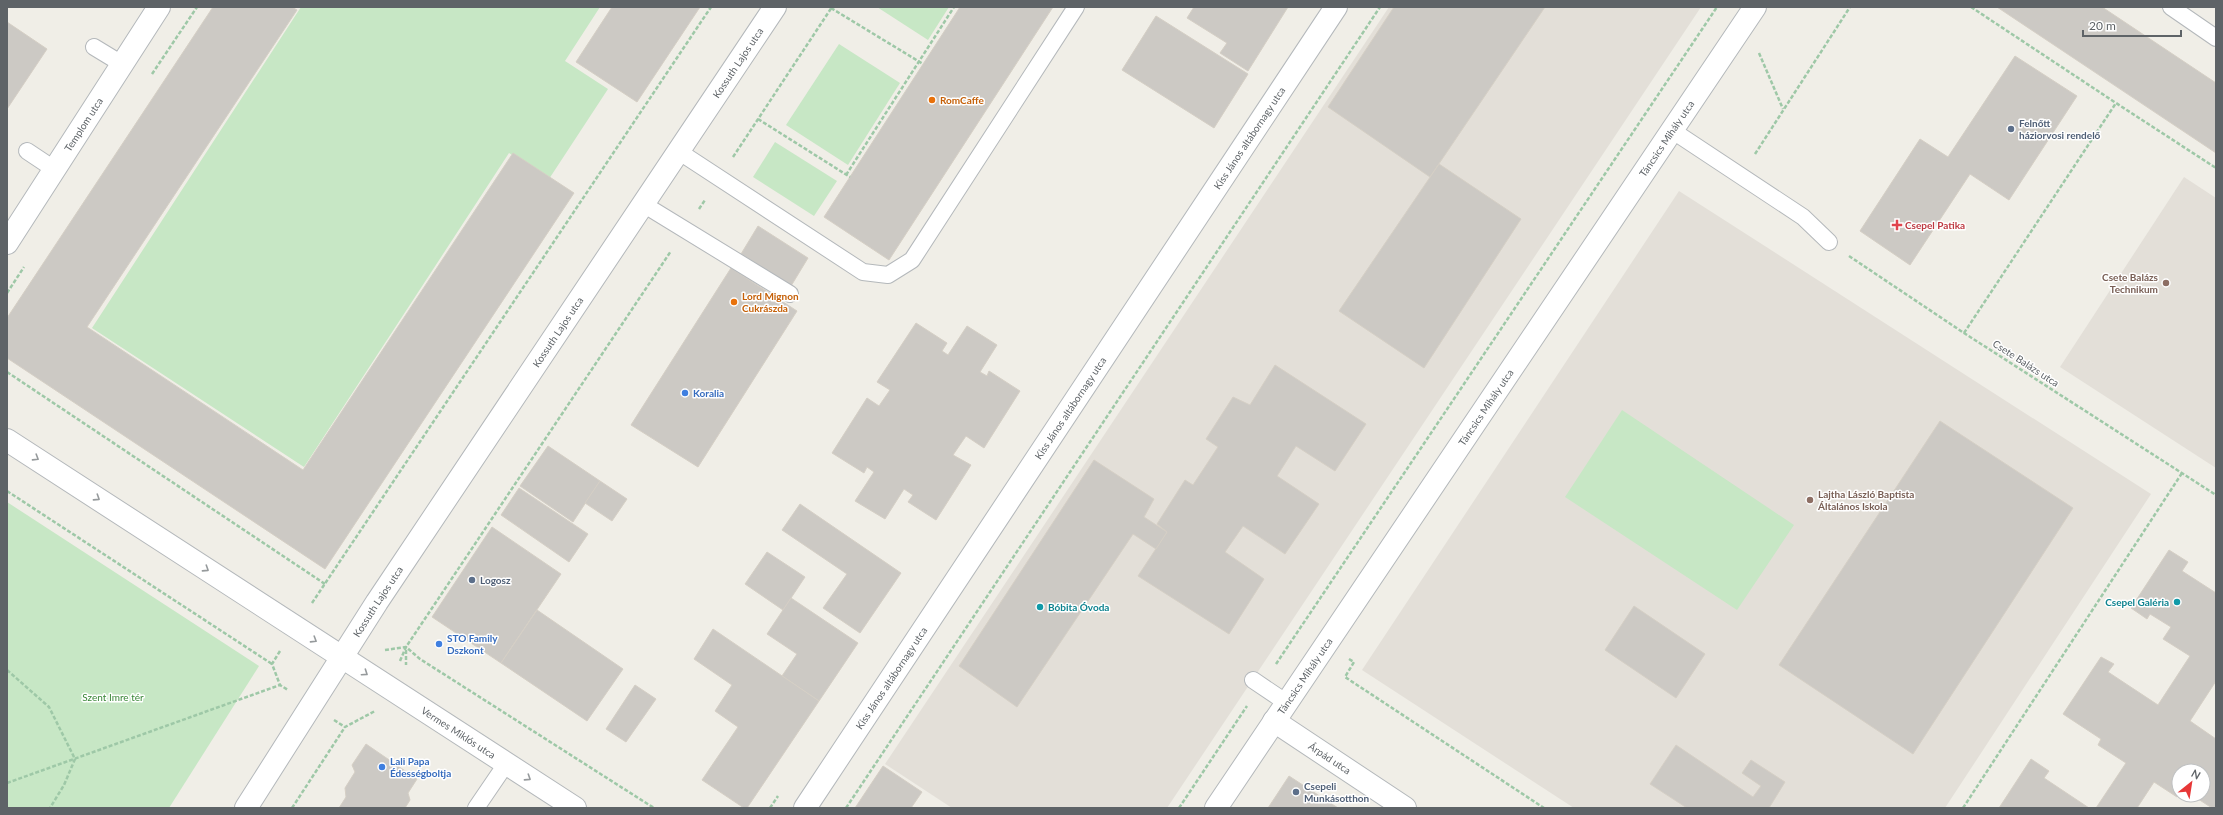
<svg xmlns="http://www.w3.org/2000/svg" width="2223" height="815" font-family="Lato,sans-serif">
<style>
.education{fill:#e3dfd8}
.green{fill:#c7e7c5}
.building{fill:#ccc9c4;stroke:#d5cfc5}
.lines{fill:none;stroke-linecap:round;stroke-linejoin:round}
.service-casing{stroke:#b4b8bb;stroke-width:18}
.minor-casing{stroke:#b4b8bb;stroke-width:24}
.tertiary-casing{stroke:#b4b8bb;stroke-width:24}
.path{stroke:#9ec8a7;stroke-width:2.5;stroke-dasharray:4 2;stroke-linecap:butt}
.service{stroke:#fff;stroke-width:16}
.minor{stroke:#fff;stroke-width:22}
.tertiary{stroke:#fff;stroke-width:22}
.oneway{stroke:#969a9c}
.food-dot{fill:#e8710a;stroke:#fff;stroke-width:1.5}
.service-dot{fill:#5c6f8a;stroke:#fff;stroke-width:1.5}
.health-dot{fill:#e0444e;stroke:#fff;stroke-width:1.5}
.education-dot{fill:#8d6e63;stroke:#fff;stroke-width:1.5}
.shop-dot{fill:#3f7fe0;stroke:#fff;stroke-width:1.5}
.culture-dot{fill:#0f9aa8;stroke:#fff;stroke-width:1.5}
.labels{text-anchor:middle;stroke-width:3;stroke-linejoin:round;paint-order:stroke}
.street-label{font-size:10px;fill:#5e6367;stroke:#fff}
.food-label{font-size:10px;font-weight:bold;fill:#c56008;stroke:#fff;text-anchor:start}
.service-label{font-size:10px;font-weight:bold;fill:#4e5e75;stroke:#fff;text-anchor:start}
.health-label{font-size:10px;font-weight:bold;fill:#be3a42;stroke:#fff;text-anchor:start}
.education-label{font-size:10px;font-weight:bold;fill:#785e54;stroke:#fff;text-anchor:end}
.shop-label{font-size:10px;font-weight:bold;fill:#366cbe;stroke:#fff;text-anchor:start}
.culture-label{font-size:10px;font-weight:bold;fill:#0d838f;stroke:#fff;text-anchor:end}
.park-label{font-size:10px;fill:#398637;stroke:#fff}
</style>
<rect width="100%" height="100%" fill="#f0eee7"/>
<!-- education -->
<g class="education">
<path d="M1389,7H1701L1167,808H952L885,764Z"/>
<path d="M2184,177L2216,198V468L2060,367Z"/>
<path d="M1679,191L2151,494L1945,808H1574L1362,670Z"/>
</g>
<!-- green -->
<g class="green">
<path d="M301,7H600L565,61L608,89L549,179L509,153L304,467L92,328Z"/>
<path d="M877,7H949L928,40Z"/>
<path d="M839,44L900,83L848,165L786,125Z"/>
<path d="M775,142L837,181L814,216L753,177Z"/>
<path d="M1622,410L1794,525L1737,610L1565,497Z"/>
<path d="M7,502L259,666L169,808H7Z"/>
</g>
<!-- building -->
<g class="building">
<path d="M213,7H292L297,10L87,327L303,470L513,153L574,193L325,569L7,358V318Z"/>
<path d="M612,7H700L637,102L576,62Z"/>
<path d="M960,7H1053L889,260L824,217Z"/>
<path d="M1194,7H1288L1248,71L1220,53L1227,43L1187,18Z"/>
<path d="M1394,7H1545L1430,177L1328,107Z"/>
<path d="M1997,7H2102L2216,83V153Z"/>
<path d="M1156,16L1248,74L1214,128L1122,70Z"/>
<path d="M7,22L47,49L7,109Z"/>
<path d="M2015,56L2077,96L2009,200L1970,174L1910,265L1860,231L1920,139L1948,157Z"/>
<path d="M1439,164L1521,219L1424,368L1339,311Z"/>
<path d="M758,226L808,258L791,286L741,254Z"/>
<path d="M731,268L797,311L698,467L631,425Z"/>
<path d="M916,323L947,343L942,351L948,355L967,326L997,345L980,372L987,376L989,371L1020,391L984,448L966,436L953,455L971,465L936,520L908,502L913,495L904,489L885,519L855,501L874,472L867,467L864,473L832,453L867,398L879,406L890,390L877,382Z"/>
<path d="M1275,365L1366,424L1335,471L1296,446L1277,476L1319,504L1285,554L1243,526L1225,552L1264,579L1229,634L1138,576L1167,532L1157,524L1185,480L1193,485L1218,447L1206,439L1233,397L1250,405Z"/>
<path d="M1940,421L2073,508L1913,754L1779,665Z"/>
<path d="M548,446L600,481L573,522L520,486Z"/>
<path d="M1094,460L1154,499L1144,517L1167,532L1156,549L1133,534L1017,707L959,666Z"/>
<path d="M600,481L627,499L612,521L585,503Z"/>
<path d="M519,488L588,534L569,562L501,515Z"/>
<path d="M800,504L901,573L860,633L823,608L847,574L782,530Z"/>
<path d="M492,527L561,574L501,663L432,617Z"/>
<path d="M2169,550L2188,562L2182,571L2216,593V681L2190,721L2216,739V808H2212L2192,795H2203V771H2179V794L2177,797L2154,782L2137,808H2096L2126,763L2098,745L2101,739L2063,714L2101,657L2114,664L2108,672L2158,705L2190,656L2163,639L2171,627L2150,614L2147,619L2131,608Z"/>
<path d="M767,552L805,577L783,610L745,584Z"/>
<path d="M791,598L858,643L819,701L782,676L797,654L767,634Z"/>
<path d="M1634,606L1705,654L1676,698L1605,650Z"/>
<path d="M537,610L623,669L587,721L501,663Z"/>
<path d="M713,629L819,701L747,808H744L702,780L738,727L715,711L732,685L694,659Z"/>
<path d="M635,685L656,699L626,742L606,729Z"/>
<path d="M366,744L417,779L408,793L410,800L405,808H339L346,797L345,788L355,772L352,765Z"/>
<path d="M1676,745L1753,797L1761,786L1742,773L1751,760L1785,782L1769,808H1687L1650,784Z"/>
<path d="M2031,759L2049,771L2044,778L2089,808H1999Z"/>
<path d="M883,766L922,792L911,808H855Z"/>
<path d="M1289,776L1338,808H1268Z"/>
</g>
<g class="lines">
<defs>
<g id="service">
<path d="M2171,7L2216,38"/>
<path d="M94,47L122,64"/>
<path d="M1673,131L1803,217L1829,242"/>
<path d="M27,151L54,169"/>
<path d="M678,151L863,272L888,275L912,260L1076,7"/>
<path d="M643,204L790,294"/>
<path d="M1253,680L1287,703"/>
<path d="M476,808L506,764"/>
</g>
<g id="minor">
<path id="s1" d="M7,243L159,7"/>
<path id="s2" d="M1274,721L1405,808"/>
<path id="s3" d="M805,808L1336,7"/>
</g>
<g id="tertiary">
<path id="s4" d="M7,440L575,808"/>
<path id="s5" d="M246,808L377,602L775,7"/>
<path id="s6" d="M1216,808L1755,7"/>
</g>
</defs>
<!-- service casing -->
<use href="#service" class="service-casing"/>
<!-- minor casing -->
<use href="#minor" class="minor-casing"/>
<!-- tertiary casing -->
<use href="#tertiary" class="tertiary-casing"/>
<!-- path -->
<g class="path">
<path d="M1971,7L2116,103"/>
<path d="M831,8L923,64"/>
<path d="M1759,53L1783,109"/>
<path d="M152,74L197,7"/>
<path d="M758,119L850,177"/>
<path d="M1755,154L1850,7"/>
<path d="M733,157L832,7"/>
<path d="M846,175L954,7"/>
<path d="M699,209L705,200"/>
<path d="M1849,256L1964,333L2216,495"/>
<path d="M7,293L24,267"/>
<path d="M1964,333L2116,103L2216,168"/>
<path d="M7,372L325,584"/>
<path d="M7,491L272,664"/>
<path d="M312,603L711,7"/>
<path d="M385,650L406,647L420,659L654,808"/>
<path d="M406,650V665"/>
<path d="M280,651L272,664L280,685L288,690"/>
<path d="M1349,659L1354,662L1345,677L1544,808"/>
<path d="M400,661L406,647L671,251"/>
<path d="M1276,664L1717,7"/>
<path d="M7,670L49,707L75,759L64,785L50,808"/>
<path d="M334,720L345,727L375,711"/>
<path d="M7,783L280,685"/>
<path d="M292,808L345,727"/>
<path d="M770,808L778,796"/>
<path d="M846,808L1380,7"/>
<path d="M1179,808L1247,706"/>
<path d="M1963,808L2182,473"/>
</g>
<!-- service -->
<use href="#service" class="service"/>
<!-- minor -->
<use href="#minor" class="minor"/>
<!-- tertiary -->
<use href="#tertiary" class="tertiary"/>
</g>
<!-- one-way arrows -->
<defs><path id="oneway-chevron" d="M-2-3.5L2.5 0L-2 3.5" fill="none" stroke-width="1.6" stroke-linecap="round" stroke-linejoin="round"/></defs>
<g class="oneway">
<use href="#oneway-chevron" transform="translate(36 458) rotate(32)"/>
<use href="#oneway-chevron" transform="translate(97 498) rotate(33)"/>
<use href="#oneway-chevron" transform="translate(206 569) rotate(33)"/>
<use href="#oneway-chevron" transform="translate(314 640) rotate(32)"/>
<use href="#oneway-chevron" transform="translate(365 673) rotate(34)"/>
<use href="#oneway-chevron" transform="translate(528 778) rotate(33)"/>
</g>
<!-- markers -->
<g class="food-dot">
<circle cx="932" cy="100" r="4"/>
<circle cx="734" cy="302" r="4"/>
</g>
<g class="service-dot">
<circle cx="2011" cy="129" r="4"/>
<circle cx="472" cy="580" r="4"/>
<circle cx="1296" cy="792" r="4"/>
</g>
<path class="health-dot" d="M1895 219h4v4h4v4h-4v4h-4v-4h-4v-4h4z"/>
<g class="education-dot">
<circle cx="2166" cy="283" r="4"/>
<circle cx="1810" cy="500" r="4"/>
</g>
<g class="shop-dot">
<circle cx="685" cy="393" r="4"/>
<circle cx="439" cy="644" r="4"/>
<circle cx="382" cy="767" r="4"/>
</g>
<g class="culture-dot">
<circle cx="2177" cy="602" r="4"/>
<circle cx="1040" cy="607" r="4"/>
</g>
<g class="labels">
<!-- street labels -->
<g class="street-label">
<text dy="4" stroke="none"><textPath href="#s5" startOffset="893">Kossuth Lajos utca</textPath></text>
<text dy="4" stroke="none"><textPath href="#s1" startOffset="141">Templom utca</textPath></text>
<text dy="4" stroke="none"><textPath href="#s3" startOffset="804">Kiss János altábornagy utca</textPath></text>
<text dy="4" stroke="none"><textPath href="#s6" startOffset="807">Táncsics Mihály utca</textPath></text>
<text dy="4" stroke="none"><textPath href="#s5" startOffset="569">Kossuth Lajos utca</textPath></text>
<text transform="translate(2026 363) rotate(33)" y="4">Csete Balázs utca</text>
<text dy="4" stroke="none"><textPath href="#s6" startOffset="483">Táncsics Mihály utca</textPath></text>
<text dy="4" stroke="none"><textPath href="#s3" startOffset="480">Kiss János altábornagy utca</textPath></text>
<text dy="4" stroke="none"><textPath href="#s5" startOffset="245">Kossuth Lajos utca</textPath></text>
<text dy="4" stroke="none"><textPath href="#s6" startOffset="159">Táncsics Mihály utca</textPath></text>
<text dy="4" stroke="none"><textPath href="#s3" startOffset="156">Kiss János altábornagy utca</textPath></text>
<text dy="4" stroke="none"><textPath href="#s4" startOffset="538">Vermes Miklós utca</textPath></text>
<text dy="4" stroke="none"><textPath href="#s2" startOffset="67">Árpád utca</textPath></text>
</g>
<!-- food labels -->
<g class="food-label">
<text x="940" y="104">RomCaffe</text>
<text x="742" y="300">Lord Mignon<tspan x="742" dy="12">Cukrászda</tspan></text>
</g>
<!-- service labels -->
<g class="service-label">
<text x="2019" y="127">Felnőtt<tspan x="2019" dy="12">háziorvosi rendelő</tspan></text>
<text x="480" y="584">Logosz</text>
<text x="1304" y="790">Csepeli<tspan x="1304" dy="12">Munkásotthon</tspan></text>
</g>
<!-- health labels -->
<g class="health-label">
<text x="1905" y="229">Csepel Patika</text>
</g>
<!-- education labels -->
<g class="education-label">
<text x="2158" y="281">Csete Balázs<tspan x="2158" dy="12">Technikum</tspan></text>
<text x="1818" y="498" text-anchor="start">Lajtha László Baptista<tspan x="1818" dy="12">Általános Iskola</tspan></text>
</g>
<!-- shop labels -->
<g class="shop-label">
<text x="693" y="397">Koralia</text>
<text x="447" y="642">STO Family<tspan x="447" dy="12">Dszkont</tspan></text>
<text x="390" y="765">Lali Papa<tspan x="390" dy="12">Édességboltja</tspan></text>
</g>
<!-- culture labels -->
<g class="culture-label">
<text x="2169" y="606">Csepel Galéria</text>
<text x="1048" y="611" text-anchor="start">Bóbita Óvoda</text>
</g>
<!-- park labels -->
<g class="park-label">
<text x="113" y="701">Szent Imre tér</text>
</g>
</g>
<!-- border -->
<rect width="2223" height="815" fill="none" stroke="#5e6367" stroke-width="16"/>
<!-- north arrow -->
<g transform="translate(2191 783) rotate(30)"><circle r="19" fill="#ffffff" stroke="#bfc1c2"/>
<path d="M0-3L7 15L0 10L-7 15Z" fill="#e73737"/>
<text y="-6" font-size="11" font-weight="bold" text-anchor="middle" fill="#5e6367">N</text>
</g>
<!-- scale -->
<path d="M2083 30v6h98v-6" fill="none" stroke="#5e6367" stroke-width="2"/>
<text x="2089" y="30" font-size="12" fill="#5e6367" stroke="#ffffff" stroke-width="3" paint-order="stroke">20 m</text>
</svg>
